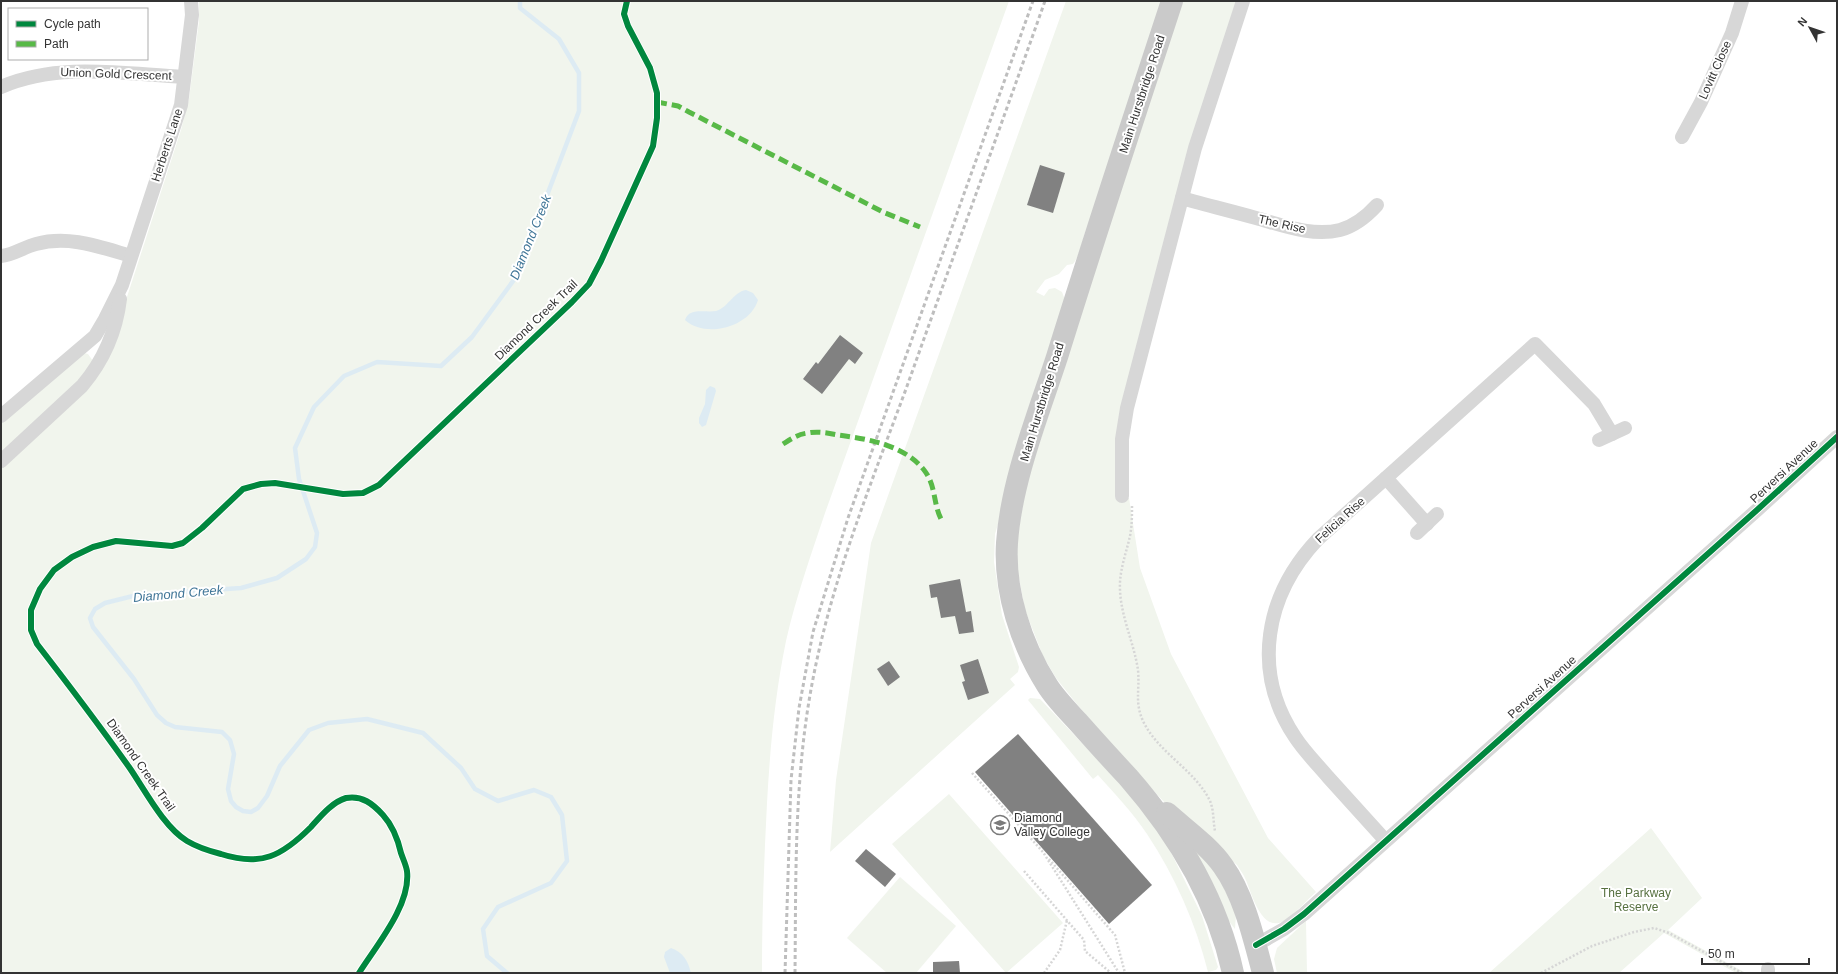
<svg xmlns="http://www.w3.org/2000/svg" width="1838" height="974" font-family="Arial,sans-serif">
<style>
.green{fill:#f1f5ed}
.water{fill:#ddebf3}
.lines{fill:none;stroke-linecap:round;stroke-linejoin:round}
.stream{stroke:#ddebf3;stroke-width:4.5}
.building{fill:#818181}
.path{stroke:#d6d6d6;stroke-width:2.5;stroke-dasharray:2 2;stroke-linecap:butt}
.minor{stroke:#d7d7d7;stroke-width:14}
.primary{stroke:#cacaca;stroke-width:22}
.rail{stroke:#bebebe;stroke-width:3;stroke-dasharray:4 3;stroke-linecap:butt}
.quiet{stroke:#58b947;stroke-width:5;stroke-dasharray:10 5;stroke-linecap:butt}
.cycleway-casing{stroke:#fff;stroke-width:8}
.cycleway{stroke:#00873e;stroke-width:6}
.labels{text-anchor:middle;stroke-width:4;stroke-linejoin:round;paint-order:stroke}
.street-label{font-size:12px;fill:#333;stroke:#fff}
.poi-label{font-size:12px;fill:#333;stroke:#fff;text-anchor:start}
.park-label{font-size:12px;fill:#56703f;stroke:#fff}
.water-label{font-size:13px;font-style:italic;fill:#3f7597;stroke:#fff}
</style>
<rect width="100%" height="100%" fill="#fff"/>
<!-- green -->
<g class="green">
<path d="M199,1H1009L825,513C811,555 796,597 786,641C775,694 770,749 767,803C764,860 762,916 762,973H1V422L84,353L88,354L93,361L80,393L126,300L181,130L189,99L199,21Z"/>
<path d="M1066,1H1162C1138,77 1118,154 1087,227C1082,239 1081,254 1073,264L1067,265L1059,274L1045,280L1036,292L1044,296L1049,289L1055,288L1062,292L1065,300L995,534L994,562L1002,615L1019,667L1018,672L1010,679L1015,685L830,852L836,780L871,543Z"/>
<path d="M1182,1H1237L1137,346L1117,499L1129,498L1140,568L1171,654L1268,838L1316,892C1306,901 1295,914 1284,921C1260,934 1251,889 1244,876C1242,872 1239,869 1237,865L1167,805L1150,787L1080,708L1056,678L1043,656L1025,610L1017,567V538L1027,482Z"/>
<path d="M1030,698L1040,699L1139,803L1165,840L1202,916L1218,967L1216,970L1208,972C1196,924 1175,876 1147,834C1133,813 1115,794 1098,775L1093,779L1028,700Z"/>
<path d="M949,794L1063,923L1006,973L892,844Z"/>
<path d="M1651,828L1702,898L1668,930L1746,973H1736L1664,933L1619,973H1489Z"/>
<path d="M1178,832L1213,865L1236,914L1235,929L1224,915Z"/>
<path d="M900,877L956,926L916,973H887L847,938Z"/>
<path d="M1306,921L1307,973H1277L1274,959L1277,948Z"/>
</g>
<!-- water -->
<g class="water">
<path d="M746,290L753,293L758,300C750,327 706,339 685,320C689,307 706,313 716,311C728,308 733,292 746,290Z"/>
<path d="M710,386L715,388L716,391L706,425L702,427L699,423V418L705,404L706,390Z"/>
<path d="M671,948C683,952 688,961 691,973H670L664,957L665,952Z"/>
</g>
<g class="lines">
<!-- stream -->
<path class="stream" d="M507,973L487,956L483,929L498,907L551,883L567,861L562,815L551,797L534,790L498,801L475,789L461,768L423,733L367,719L328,723L309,730L280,766L267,796L258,808L251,812L243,811L236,807L231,801L228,789L234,754L230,740L222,732L175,727L166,723L157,715L134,679L93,627L90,618L95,609L105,603L137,595L241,588L277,578L306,559L315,547L317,533L299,479L295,448L314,407L344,376L377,362L441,366L472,337L516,277L579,111V73L559,39L520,8V1"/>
</g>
<!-- building -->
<g class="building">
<path d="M1040,165L1065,173L1053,213L1027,205Z"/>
<path d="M840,335L863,353L855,364L849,359L822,394L803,379L816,362L818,364Z"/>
<path d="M960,579L966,612L971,611L974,632L959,634L955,616L941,618L937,597L931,598L929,585Z"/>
<path d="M978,659L989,693L968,700L962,682L965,681L960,665Z"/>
<path d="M889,661L900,677L888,686L877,669Z"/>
<path d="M1018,734L1152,885L1109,924L975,772Z"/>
<path d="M866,849L896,874L885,887L855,861Z"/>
<path d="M959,961L960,973H933V962Z"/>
</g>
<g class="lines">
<!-- path -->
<g class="path">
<path d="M1132,506C1132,516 1132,526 1130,536C1126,554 1119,571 1120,590C1121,617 1134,643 1138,670C1140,690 1134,703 1144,723C1160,754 1195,770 1210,801C1214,810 1213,821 1215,831"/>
<path d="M972,773L1043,852L1119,973"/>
<path d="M1049,859L1115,935L1125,973"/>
<path d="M1024,871L1084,940L1085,951L1111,973"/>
<path d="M1044,973L1060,950L1067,920"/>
<path d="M1541,973L1592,946L1634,932L1654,928L1669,933L1742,973"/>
</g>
<!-- minor -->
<g class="minor">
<path d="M1,87C59,62 123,74 184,77"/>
<path d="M1682,137L1701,102L1732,33L1742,1"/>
<path d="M1182,198C1206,205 1231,211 1256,218C1282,225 1312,237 1340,230C1355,226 1367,216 1377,205"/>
<path d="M1,256C13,255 24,247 36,244C69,235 100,247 131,256"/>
<path d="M1,416L95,336L105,319L122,285L181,105L192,15L191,1"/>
<path d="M1599,440L1625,428"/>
<path d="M1,461L82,386C104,360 116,333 120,299"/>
<path d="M1386,478L1427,524"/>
<path d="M1122,496V439L1127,408L1195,148L1243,1"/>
<path d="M1417,533L1437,514"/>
<path d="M1385,840C1366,819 1347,798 1328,777C1317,764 1304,751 1295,737C1251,671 1265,595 1318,539L1535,344L1594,404L1612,434"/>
<path d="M1256,945L1284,929L1304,914L1757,510L1837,437"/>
<path d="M1768,969V973"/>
</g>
<!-- primary -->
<g class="primary">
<path d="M1172,1C1133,120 1094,238 1057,357C1038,415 1011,482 1007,543C1004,591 1021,644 1047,685C1055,698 1067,710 1078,722C1094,740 1111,759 1128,777C1177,833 1217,900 1233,973"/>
<path d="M1167,813C1186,830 1209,846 1223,866C1244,895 1254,939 1263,973"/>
</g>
<!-- rail -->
<g class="rail">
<path d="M785,973L791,780L799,708L813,632L848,518L1033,1"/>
<path d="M795,973C796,877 794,779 812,684C831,582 870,486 906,389C952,260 999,131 1045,1"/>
</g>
<!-- quiet -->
<g class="quiet">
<path d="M657,102L678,106L689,112L883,212L920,227"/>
<path d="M783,444C791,439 798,434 808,433C818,431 828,433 838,435C869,439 904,445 924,470C936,485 933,503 941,519"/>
</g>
<defs>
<g id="cycleway">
<path d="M1256,945L1284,929L1304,914L1757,510L1837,437"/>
<path d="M359,973C376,946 411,905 407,871C406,865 403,859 401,853C398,840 392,825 383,815C373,804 362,795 346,798C332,802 320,817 311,827C282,856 261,867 221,854C209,851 197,847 187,841C163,826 145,790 129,767C99,725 68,684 37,644L31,630V610L40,589L54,570L72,557L93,547L116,541L172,546L183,543L202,528L243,489L261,484L275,483L343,494L363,493L379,485L572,302L589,284L601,261L653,146L657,118V93L650,68L628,26L624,14L627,1"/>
</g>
</defs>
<!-- cycleway casing -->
<use href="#cycleway" class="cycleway-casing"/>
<!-- cycleway -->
<use href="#cycleway" class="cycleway"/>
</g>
<!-- icons -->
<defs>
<symbol id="school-ring" viewBox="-11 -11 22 22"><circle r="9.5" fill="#fff" stroke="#7a7a7a" stroke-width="1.5"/><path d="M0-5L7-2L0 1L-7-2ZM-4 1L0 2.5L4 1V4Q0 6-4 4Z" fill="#7a7a7a"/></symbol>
</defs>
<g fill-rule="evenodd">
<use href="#school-ring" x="989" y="814" width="22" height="22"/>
</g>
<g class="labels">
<!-- street labels -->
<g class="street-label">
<text transform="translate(1715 70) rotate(-66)" y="4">Lovitt Close</text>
<text transform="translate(116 74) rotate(2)" y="4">Union Gold Crescent</text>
<text transform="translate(1142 94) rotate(-72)" y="4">Main Hurstbridge Road</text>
<text transform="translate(167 145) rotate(-72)" y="4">Herberts Lane</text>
<text transform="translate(1282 224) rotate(13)" y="4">The Rise</text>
<text transform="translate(536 320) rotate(-44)" y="4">Diamond Creek Trail</text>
<text transform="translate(1042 402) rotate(-73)" y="4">Main Hurstbridge Road</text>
<text transform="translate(1784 471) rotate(-43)" y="4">Perversi Avenue</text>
<text transform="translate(1340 520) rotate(-42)" y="4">Felicia Rise</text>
<text transform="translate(1542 687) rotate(-42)" y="4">Perversi Avenue</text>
<text transform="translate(141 765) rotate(55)" y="4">Diamond Creek Trail</text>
</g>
<!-- poi labels -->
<g class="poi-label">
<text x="1014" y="822">Diamond<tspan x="1014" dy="14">Valley College</tspan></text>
</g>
<!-- park labels -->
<g class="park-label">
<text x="1636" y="897">The Parkway<tspan x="1636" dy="14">Reserve</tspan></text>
</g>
<!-- water labels -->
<g class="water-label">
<text transform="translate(530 237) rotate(-68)" y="5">Diamond Creek</text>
<text transform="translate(178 593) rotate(-5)" y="5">Diamond Creek</text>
</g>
</g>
<!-- border -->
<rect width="1838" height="974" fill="none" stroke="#333333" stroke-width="4"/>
<!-- legend -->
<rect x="8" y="8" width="140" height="52" fill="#ffffff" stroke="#adadad"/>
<rect x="16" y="21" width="20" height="6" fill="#00873e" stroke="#adadad"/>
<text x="44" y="28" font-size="12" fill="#333333">Cycle path</text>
<rect x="16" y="41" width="20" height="6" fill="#58b947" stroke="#adadad"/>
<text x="44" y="48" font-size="12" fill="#333333">Path</text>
<!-- north arrow -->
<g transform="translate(1810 28) rotate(310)" stroke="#ffffff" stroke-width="3" paint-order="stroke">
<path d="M0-3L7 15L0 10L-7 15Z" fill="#333333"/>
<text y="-6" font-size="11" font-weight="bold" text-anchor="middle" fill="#333333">N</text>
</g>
<!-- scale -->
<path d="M1702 958v6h107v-6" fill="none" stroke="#333333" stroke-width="2"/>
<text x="1708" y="958" font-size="12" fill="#333333" stroke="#ffffff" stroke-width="3" paint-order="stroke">50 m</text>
</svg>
